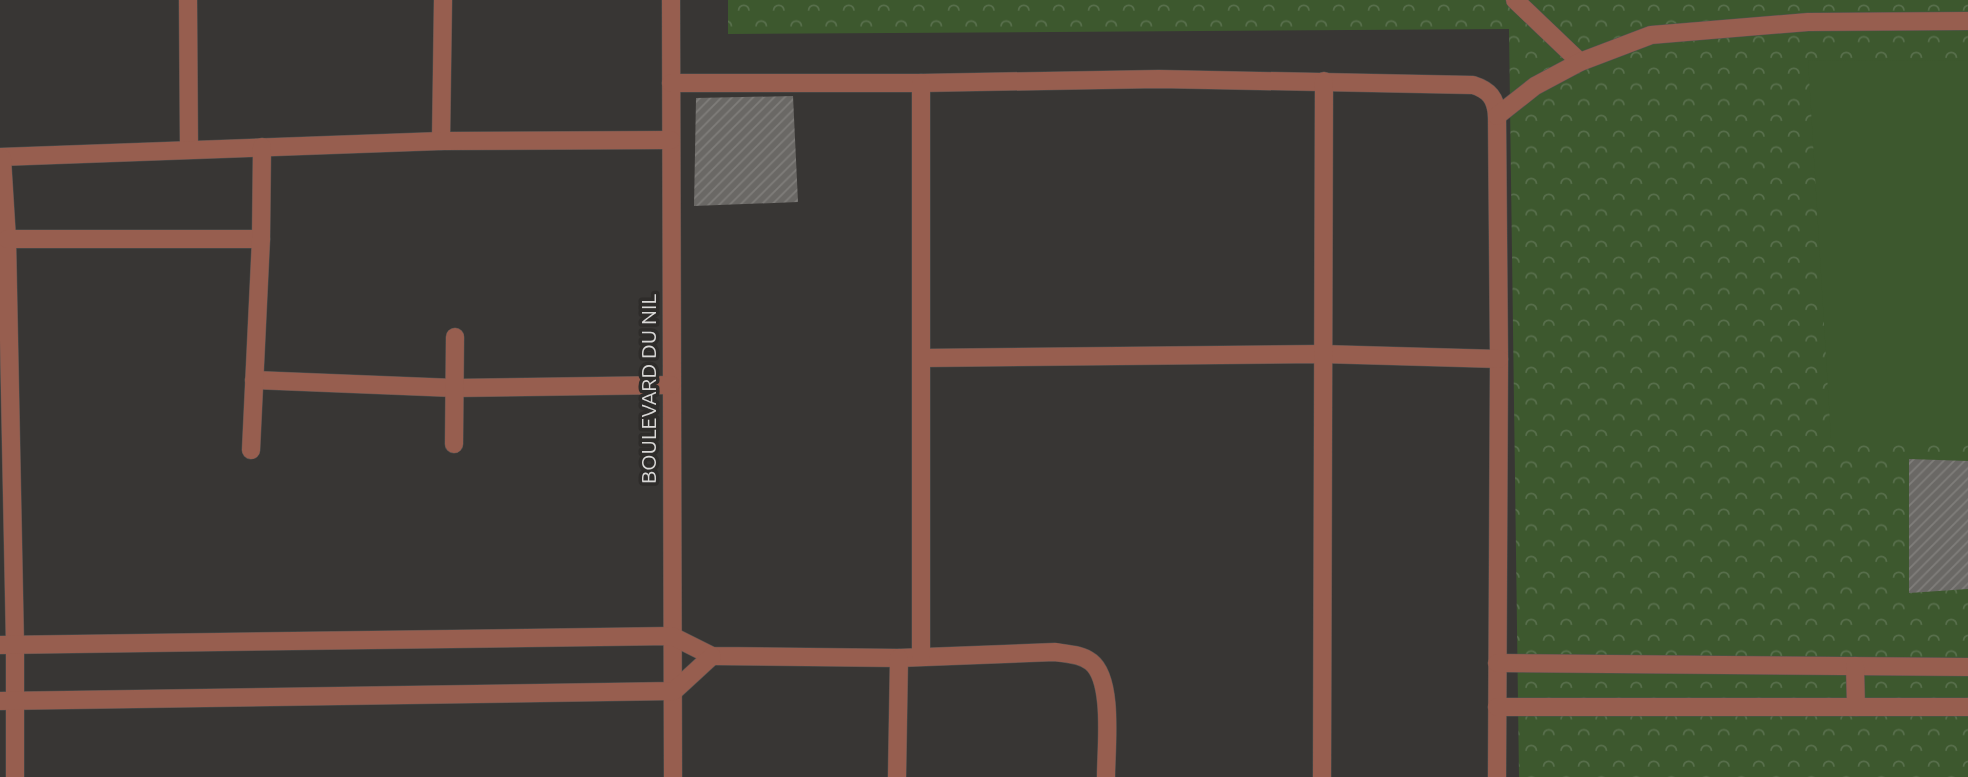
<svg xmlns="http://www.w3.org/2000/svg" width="1968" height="777" font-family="Ubuntu,sans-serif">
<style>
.park{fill:url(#park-crowns)}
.garden{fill:#3d582e}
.building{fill:url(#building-hatch)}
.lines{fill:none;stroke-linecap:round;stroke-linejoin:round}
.minor-casing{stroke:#555351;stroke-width:19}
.minor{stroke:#975e4f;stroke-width:18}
.labels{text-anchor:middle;stroke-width:7;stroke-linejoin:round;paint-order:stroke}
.street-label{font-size:21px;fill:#d9d8d7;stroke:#2e2c2a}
</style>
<defs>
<pattern id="park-crowns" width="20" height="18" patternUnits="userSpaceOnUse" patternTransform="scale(1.75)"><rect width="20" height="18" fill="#3d582e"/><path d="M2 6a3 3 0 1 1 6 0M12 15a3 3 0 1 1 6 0" fill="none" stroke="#586f4c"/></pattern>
<pattern id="building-hatch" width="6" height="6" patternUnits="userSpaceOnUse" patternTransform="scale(1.75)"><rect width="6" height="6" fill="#6a6865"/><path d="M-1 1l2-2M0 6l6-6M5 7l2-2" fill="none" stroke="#7f7d7a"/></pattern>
</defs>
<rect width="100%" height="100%" fill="#383634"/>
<!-- park -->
<path class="park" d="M728,0H1968V777H1519L1509,29L728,34Z"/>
<!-- garden -->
<path class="garden" d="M1808,60L1968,61V439H1831Z"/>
<!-- building -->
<g class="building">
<path d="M793,96L798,202L694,206L696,98Z"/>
<path d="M1909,459L1968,461V589L1909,593Z"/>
</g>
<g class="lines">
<defs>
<g id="minor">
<path d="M188,0L189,149"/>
<path d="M671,0L673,777"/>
<path d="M1515,0L1580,62"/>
<path d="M671,83H921L1159,79L1473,85C1489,90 1496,98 1497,116L1499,359L1497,777"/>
<path d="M1497,116L1535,86L1580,62L1651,35L1808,22L1968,21"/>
<path d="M441,141L443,0"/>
<path d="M0,157L441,141L671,140"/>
<path d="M2,158L7,239L15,645V777"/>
<path d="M7,239H261"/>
<path d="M922,358L1322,354L1499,359"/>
<path d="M254,380L454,388L671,385"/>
<path d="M454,444L455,337"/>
<path d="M251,450L261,239L262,147"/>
<path d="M0,645L672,636L712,656L899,658L1055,652C1067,654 1081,654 1091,662C1114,680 1106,748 1106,777"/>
<path d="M921,656V83"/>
<path d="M1497,663L1968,667"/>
<path d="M1855,666L1856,707"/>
<path d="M0,701L674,691L712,656"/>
<path d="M1497,707H1968"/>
<path d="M897,777L899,658"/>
<path d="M1322,777L1324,81"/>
</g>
</defs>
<!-- minor casing -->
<use href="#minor" class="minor-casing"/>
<!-- minor -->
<use href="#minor" class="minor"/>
</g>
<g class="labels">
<!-- street labels -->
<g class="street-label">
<text transform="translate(649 389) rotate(-90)" y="7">BOULEVARD DU NIL</text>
</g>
</g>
</svg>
